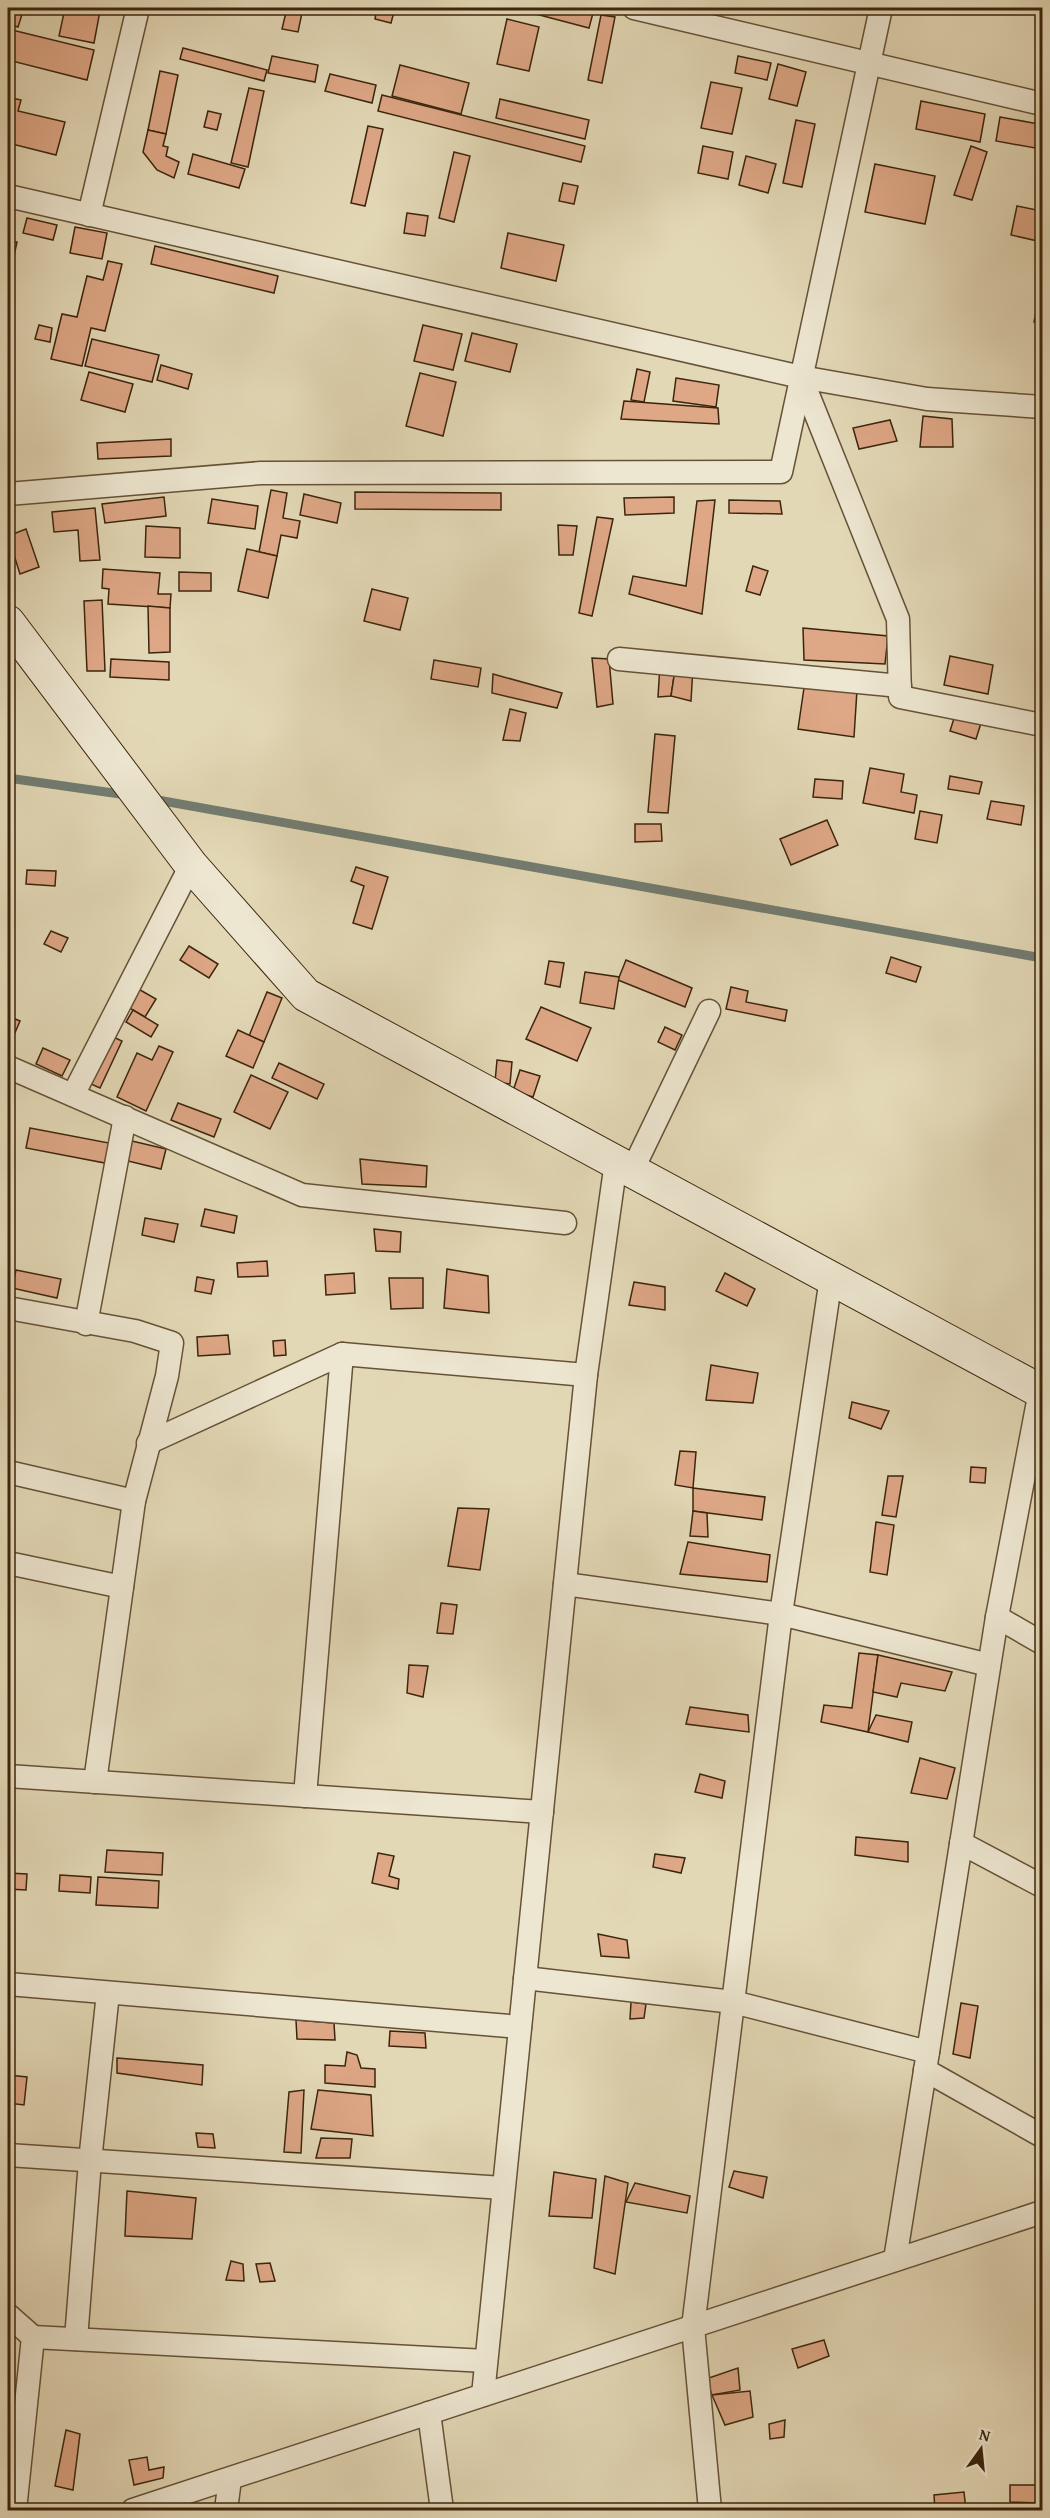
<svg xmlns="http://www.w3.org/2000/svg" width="1050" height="2518" font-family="'Gentium Book Plus',serif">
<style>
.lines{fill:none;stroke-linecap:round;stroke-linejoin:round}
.stream{stroke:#727d72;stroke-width:9}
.building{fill:#dea786;stroke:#3c250d;stroke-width:1.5}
.street-casing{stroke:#665237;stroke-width:25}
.secondary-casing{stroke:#3c250d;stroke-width:35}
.street{stroke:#ede6d0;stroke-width:22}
.secondary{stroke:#ede6d0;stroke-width:33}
</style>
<rect width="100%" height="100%" fill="#e3d8b6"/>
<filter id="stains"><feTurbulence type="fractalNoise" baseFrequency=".00333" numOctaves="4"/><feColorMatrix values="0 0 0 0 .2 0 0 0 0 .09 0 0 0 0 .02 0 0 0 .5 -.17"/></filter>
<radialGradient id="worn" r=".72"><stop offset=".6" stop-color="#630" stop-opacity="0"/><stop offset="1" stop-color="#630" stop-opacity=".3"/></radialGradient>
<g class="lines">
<!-- stream -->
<g class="stream">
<path d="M8,778L127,795"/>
<path d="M152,799L1042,958"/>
</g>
</g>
<!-- building -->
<g class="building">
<path d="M8,8H24L18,27L8,24Z"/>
<path d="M65,8L100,11L94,43L59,36Z"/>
<path d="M287,8H303L298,32L282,29Z"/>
<path d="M377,8H395L391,23L375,19Z"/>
<path d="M513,8H573L593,13L589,28Z"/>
<path d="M601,15L615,17L602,83L588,80Z"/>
<path d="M507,19L539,27L529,71L497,64Z"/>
<path d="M8,29L94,50L87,80L8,60Z"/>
<path d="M183,48L267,70L264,81L180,59Z"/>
<path d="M272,56L318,65L315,82L268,73Z"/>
<path d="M738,56L771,63L767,80L735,73Z"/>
<path d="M778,64L806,72L797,106L769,99Z"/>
<path d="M400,65L469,83L461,114L392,96Z"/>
<path d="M160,71L178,75L166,134L148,130Z"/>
<path d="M330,74L376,85L372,103L325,91Z"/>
<path d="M711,82L742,88L732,134L701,128Z"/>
<path d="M249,88L264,91L248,167L231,163Z"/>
<path d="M382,95L585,146L581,162L378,111Z"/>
<path d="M8,97L21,100L18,111L65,122L56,155L8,143Z"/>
<path d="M500,99L589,120L585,139L496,118Z"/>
<path d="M921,101L985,114L980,142L916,129Z"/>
<path d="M208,111L221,114L217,130L204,127Z"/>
<path d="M1000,117L1039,124L1035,148L996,141Z"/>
<path d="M796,120L815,124L802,187L783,183Z"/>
<path d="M368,126L383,129L365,206L351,203Z"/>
<path d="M148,130L166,134L163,146L168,147L166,156L179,162L174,178L157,170L143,152Z"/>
<path d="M703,146L733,152L728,179L698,173Z"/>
<path d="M971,146L987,152L972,200L954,195Z"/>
<path d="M454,152L470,156L454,222L439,218Z"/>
<path d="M193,154L245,169L239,188L188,174Z"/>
<path d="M746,156L776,164L768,193L739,185Z"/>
<path d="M875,164L935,176L925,224L865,212Z"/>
<path d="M563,183L578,186L574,204L559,201Z"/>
<path d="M1017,206L1042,211V242L1011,235Z"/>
<path d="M407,213L428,216L425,236L404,233Z"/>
<path d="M27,218L57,225L53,240L23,233Z"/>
<path d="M75,227L107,233L102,259L70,253Z"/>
<path d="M508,233L564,245L556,281L501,268Z"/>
<path d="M8,240L17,242L8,283Z"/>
<path d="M155,246L278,276L274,293L151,264Z"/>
<path d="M108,261L122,264L105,331L91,328L82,366L51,359L62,314L77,317L87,276L103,280Z"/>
<path d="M1042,284V324L1034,322Z"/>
<path d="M39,325L52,328L50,342L35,339Z"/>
<path d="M423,325L462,334L453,370L414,361Z"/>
<path d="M472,333L517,344L510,372L465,361Z"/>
<path d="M92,339L159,355L152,382L85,366Z"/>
<path d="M161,365L192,374L188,389L157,380Z"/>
<path d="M637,369L650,372L644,402L631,400Z"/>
<path d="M89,372L133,384L125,412L81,400Z"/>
<path d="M420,373L456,382L443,436L406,426Z"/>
<path d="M676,378L719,385L716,407L673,401Z"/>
<path d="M624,401L718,408L719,424L621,419Z"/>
<path d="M923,416L952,419L953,447H920Z"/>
<path d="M890,420L897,441L859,449L853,428Z"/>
<path d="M171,439V456L98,459L97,443Z"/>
<path d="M271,490L287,493L283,518L300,521L297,538L281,535L277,556L259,552Z"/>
<path d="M355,492L501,493V510L355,509Z"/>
<path d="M304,494L341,503L337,523L300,515Z"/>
<path d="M164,497L166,516L105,523L102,504Z"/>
<path d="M674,497V513L625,515L624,498Z"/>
<path d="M212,499L258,506L255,529L208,523Z"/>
<path d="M715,500L702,614L629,594L633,576L686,586L697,501Z"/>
<path d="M729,500L780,501L782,514L729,513Z"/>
<path d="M95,508L100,560L80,561L78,530L54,532L52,512Z"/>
<path d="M597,517L613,519L592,616L579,613Z"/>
<path d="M558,525L577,526L573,555H559Z"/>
<path d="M146,526L180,528V558L145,557Z"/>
<path d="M26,529L39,567L20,574L8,536Z"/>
<path d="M247,549L277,556L268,598L238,591Z"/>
<path d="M753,566L768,571L760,595L746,591Z"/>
<path d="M103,569L160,573L158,594H171L170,608L108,604L109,589L102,588Z"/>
<path d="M179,572L211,573V591H179Z"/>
<path d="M372,589L408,598L400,630L364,621Z"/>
<path d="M102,600L105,671H87L84,601Z"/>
<path d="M148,606L170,608V652L149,653Z"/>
<path d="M803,628L888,636L885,664L804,660Z"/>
<path d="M950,656L993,665L988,694L944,685Z"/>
<path d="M592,658L609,659L613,704L597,707Z"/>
<path d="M111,659L169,662V680L110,677Z"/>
<path d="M434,660L481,668L478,687L431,679Z"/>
<path d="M660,665L675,670L671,696L658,697Z"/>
<path d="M693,667L691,701L671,696L675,670Z"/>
<path d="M493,674L562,693L557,708L492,693Z"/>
<path d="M805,681L857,690L854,737L798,729Z"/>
<path d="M510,709L526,713L520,741L503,740Z"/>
<path d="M956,712L982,720L976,739L950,731Z"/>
<path d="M655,734L675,736L668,813L648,812Z"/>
<path d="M870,768L904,774L901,792L917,795L914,813L863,803Z"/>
<path d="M950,776L982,782L979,794L948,789Z"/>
<path d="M815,779L843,781L842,799L813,797Z"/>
<path d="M991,801L1024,806L1021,825L987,819Z"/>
<path d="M920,811L942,815L937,843L915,839Z"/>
<path d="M827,820L838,845L791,865L780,839Z"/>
<path d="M635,824H661L662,841L635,842Z"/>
<path d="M356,867L388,877L372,929L353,923L364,886L351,881Z"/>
<path d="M27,870L56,871L55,886L26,884Z"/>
<path d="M51,931L68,938L61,952L44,944Z"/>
<path d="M189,946L218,964L209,978L180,960Z"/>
<path d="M891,957L921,967L916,982L886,973Z"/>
<path d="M626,960L692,988L685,1007L618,980Z"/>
<path d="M549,961L564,963L560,987L545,984Z"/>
<path d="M585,972L619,977L614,1009L580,1003Z"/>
<path d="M128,983L156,999L145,1017L117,1001Z"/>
<path d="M731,987L748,991L746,1002L787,1010L785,1021L726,1009Z"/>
<path d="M267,992L282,998L264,1042L249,1036Z"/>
<path d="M541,1007L591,1028L577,1061L526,1039Z"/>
<path d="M133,1010L158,1025L151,1037L126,1022Z"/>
<path d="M8,1016L20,1021L11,1042L8,1041Z"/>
<path d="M665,1027L682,1035L675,1050L658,1042Z"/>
<path d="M238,1030L264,1042L253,1068L226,1056Z"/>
<path d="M105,1033L122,1041L100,1088L82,1080Z"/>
<path d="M159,1046L173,1052L146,1111L117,1097L137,1053L152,1060Z"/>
<path d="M43,1048L70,1060L62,1076L36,1064Z"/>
<path d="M497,1060L512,1062L510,1084L495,1082Z"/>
<path d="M279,1063L324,1084L317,1099L272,1078Z"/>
<path d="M520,1070L540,1076L533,1097L513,1091Z"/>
<path d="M251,1075L288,1092L270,1129L234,1112Z"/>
<path d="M178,1103L221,1119L214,1137L171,1120Z"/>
<path d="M30,1128L109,1143L105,1163L26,1148Z"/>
<path d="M132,1141L166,1149L161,1169L128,1161Z"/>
<path d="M360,1159L427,1166L426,1187L362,1184Z"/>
<path d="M205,1209L237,1216L234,1233L201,1226Z"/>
<path d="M145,1218L178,1224L174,1242L142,1235Z"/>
<path d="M374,1229L401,1232L400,1252L376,1251Z"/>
<path d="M267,1261L268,1276L238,1277L237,1263Z"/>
<path d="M447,1269L488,1276L489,1313L444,1308Z"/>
<path d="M16,1270L61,1279L57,1298L12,1288Z"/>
<path d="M354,1273L355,1293L326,1295L325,1275Z"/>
<path d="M725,1273L755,1289L747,1306L716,1291Z"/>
<path d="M197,1277L214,1280L211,1294L195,1291Z"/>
<path d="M389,1278H423V1308L391,1309Z"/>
<path d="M634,1282L665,1287V1310L629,1305Z"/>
<path d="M228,1335L230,1354L198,1356L197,1337Z"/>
<path d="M285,1340L286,1355L274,1356L273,1341Z"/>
<path d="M711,1365L758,1373L753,1403L706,1400Z"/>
<path d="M852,1402L889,1411L881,1429L849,1418Z"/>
<path d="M680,1451L696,1452L693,1488L675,1485Z"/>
<path d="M971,1467L986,1468L985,1483L970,1482Z"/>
<path d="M888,1476H903L896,1517L882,1515Z"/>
<path d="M693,1488L765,1497L762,1520L693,1511Z"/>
<path d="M458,1508L489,1509L480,1570L448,1566Z"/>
<path d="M693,1511L707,1513L708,1537L690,1536Z"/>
<path d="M876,1522L894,1525L887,1575L870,1572Z"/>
<path d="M688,1542L770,1555L767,1582L680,1574Z"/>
<path d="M441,1603L457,1605L453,1634L437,1633Z"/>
<path d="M859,1653L878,1655L868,1732L821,1722L824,1705L852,1708Z"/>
<path d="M878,1655L952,1672L945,1691L901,1683L897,1697L873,1692Z"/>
<path d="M409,1665L428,1666L423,1697L407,1693Z"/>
<path d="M690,1707L748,1715L749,1732L686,1724Z"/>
<path d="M876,1715L912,1722L908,1742L868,1732Z"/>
<path d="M920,1758L955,1768L947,1799L911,1793Z"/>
<path d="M700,1774L725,1781L722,1798L695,1792Z"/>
<path d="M856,1837L908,1842V1862L855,1855Z"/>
<path d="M107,1850L163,1853L162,1875L105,1872Z"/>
<path d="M378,1853L394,1856L389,1876L399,1879L398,1889L372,1883Z"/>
<path d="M655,1854L685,1858L681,1873L653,1867Z"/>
<path d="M8,1873L27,1874L26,1890L8,1889Z"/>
<path d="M60,1875L91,1877L90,1893L59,1891Z"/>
<path d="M98,1877L159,1881L158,1908L96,1905Z"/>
<path d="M598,1934L627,1940L629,1958L601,1956Z"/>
<path d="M631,2002L646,2004L644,2018L630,2019Z"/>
<path d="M961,2003L978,2006L970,2058L953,2054Z"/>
<path d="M296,2020L334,2023L335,2040L297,2039Z"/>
<path d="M390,2031L425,2033L426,2048L389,2046Z"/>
<path d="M347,2052L357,2055L361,2068L375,2069V2087L325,2083V2065L345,2066Z"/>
<path d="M117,2058L203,2065L202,2085L117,2073Z"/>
<path d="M8,2075L27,2077L24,2105L8,2103Z"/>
<path d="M304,2090L301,2153L284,2152L289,2092Z"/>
<path d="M318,2090L371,2095L373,2136L311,2129Z"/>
<path d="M196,2133L213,2134L215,2148L198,2147Z"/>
<path d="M321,2138L352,2139L350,2158H316Z"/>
<path d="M734,2171L767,2177L763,2198L729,2187Z"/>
<path d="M554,2172L596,2179L592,2218L549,2216Z"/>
<path d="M605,2176L628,2183L615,2274L594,2268Z"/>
<path d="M635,2183L690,2196L687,2213L626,2202Z"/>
<path d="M127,2191L196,2198L192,2239L125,2236Z"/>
<path d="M231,2261L243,2264L244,2281L226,2280Z"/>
<path d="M270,2263L275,2281L260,2282L256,2264Z"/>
<path d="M824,2340L829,2356L798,2368L792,2349Z"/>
<path d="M738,2368L740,2390L712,2395L706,2379Z"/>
<path d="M750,2391L753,2417L725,2425L712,2395Z"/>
<path d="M785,2420L784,2437L770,2439L769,2424Z"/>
<path d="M66,2430L80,2434L73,2490L55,2486Z"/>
<path d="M147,2457L149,2470L164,2467L163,2478L134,2485L129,2460Z"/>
<path d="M1010,2485H1040V2503L1010,2502Z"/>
<path d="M964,2492L966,2510H935L934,2495Z"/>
</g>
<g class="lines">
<defs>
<g id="street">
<path d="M634,8L1042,104"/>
<path d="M8,196L801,377L927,399L1042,407"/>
<path d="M89,215L138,8"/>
<path d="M801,377L898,619L900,697L1042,725"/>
<path d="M8,494L261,473L781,472L881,8"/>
<path d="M619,659L900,686"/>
<path d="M8,1067L302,1195L565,1223"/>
<path d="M73,1095L191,865"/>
<path d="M632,1171L709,1011"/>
<path d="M8,1308L135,1331L172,1343L167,1376L134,1501L95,1782"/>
<path d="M86,1324L125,1117"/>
<path d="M148,1443L342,1354L586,1375"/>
<path d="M8,1472L134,1501"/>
<path d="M8,1563L122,1587"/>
<path d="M565,1584L781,1614L989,1665"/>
<path d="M997,1617L1042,1643"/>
<path d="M8,1776L542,1812"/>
<path d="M305,1796L342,1354"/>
<path d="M961,1843L1042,1886"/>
<path d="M525,1978L733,2002L928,2052"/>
<path d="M8,1984L520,2027"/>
<path d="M925,2070L1042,2136"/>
<path d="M8,2155L503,2188"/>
<path d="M895,2260L997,1617L1040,1391"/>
<path d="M8,2315L33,2337L486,2361"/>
<path d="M76,2339L90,2161L108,1993"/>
<path d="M483,2395L586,1375L616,1162"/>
<path d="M429,2413L442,2510"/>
<path d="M15,2510L33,2337"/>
<path d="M133,2510L1042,2212"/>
<path d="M226,2510L230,2479"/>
<path d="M710,2510L693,2327L781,1614L831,1278"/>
</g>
<path id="secondary" d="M8,622L191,865L306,995L1042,1392"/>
</defs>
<!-- street casing -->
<use href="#street" class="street-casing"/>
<!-- secondary casing -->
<use href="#secondary" class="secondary-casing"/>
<!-- street -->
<use href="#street" class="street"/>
<!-- secondary -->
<use href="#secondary" class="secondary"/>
</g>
<!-- margin -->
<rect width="1050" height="2518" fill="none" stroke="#e3d8b6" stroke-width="30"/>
<rect x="9" y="9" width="1032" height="2500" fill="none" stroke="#3c250d" stroke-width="3"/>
<rect x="15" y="15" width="1020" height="2488" fill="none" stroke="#3c250d" stroke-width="1.5"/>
<!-- north arrow -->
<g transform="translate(981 2449) rotate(15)" stroke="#ede6d0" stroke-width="4.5" paint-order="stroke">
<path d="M0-4.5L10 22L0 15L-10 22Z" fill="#3c250d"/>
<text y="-9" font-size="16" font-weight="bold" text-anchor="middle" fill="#3c250d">N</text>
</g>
<rect width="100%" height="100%" filter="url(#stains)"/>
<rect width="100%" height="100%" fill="url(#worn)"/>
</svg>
